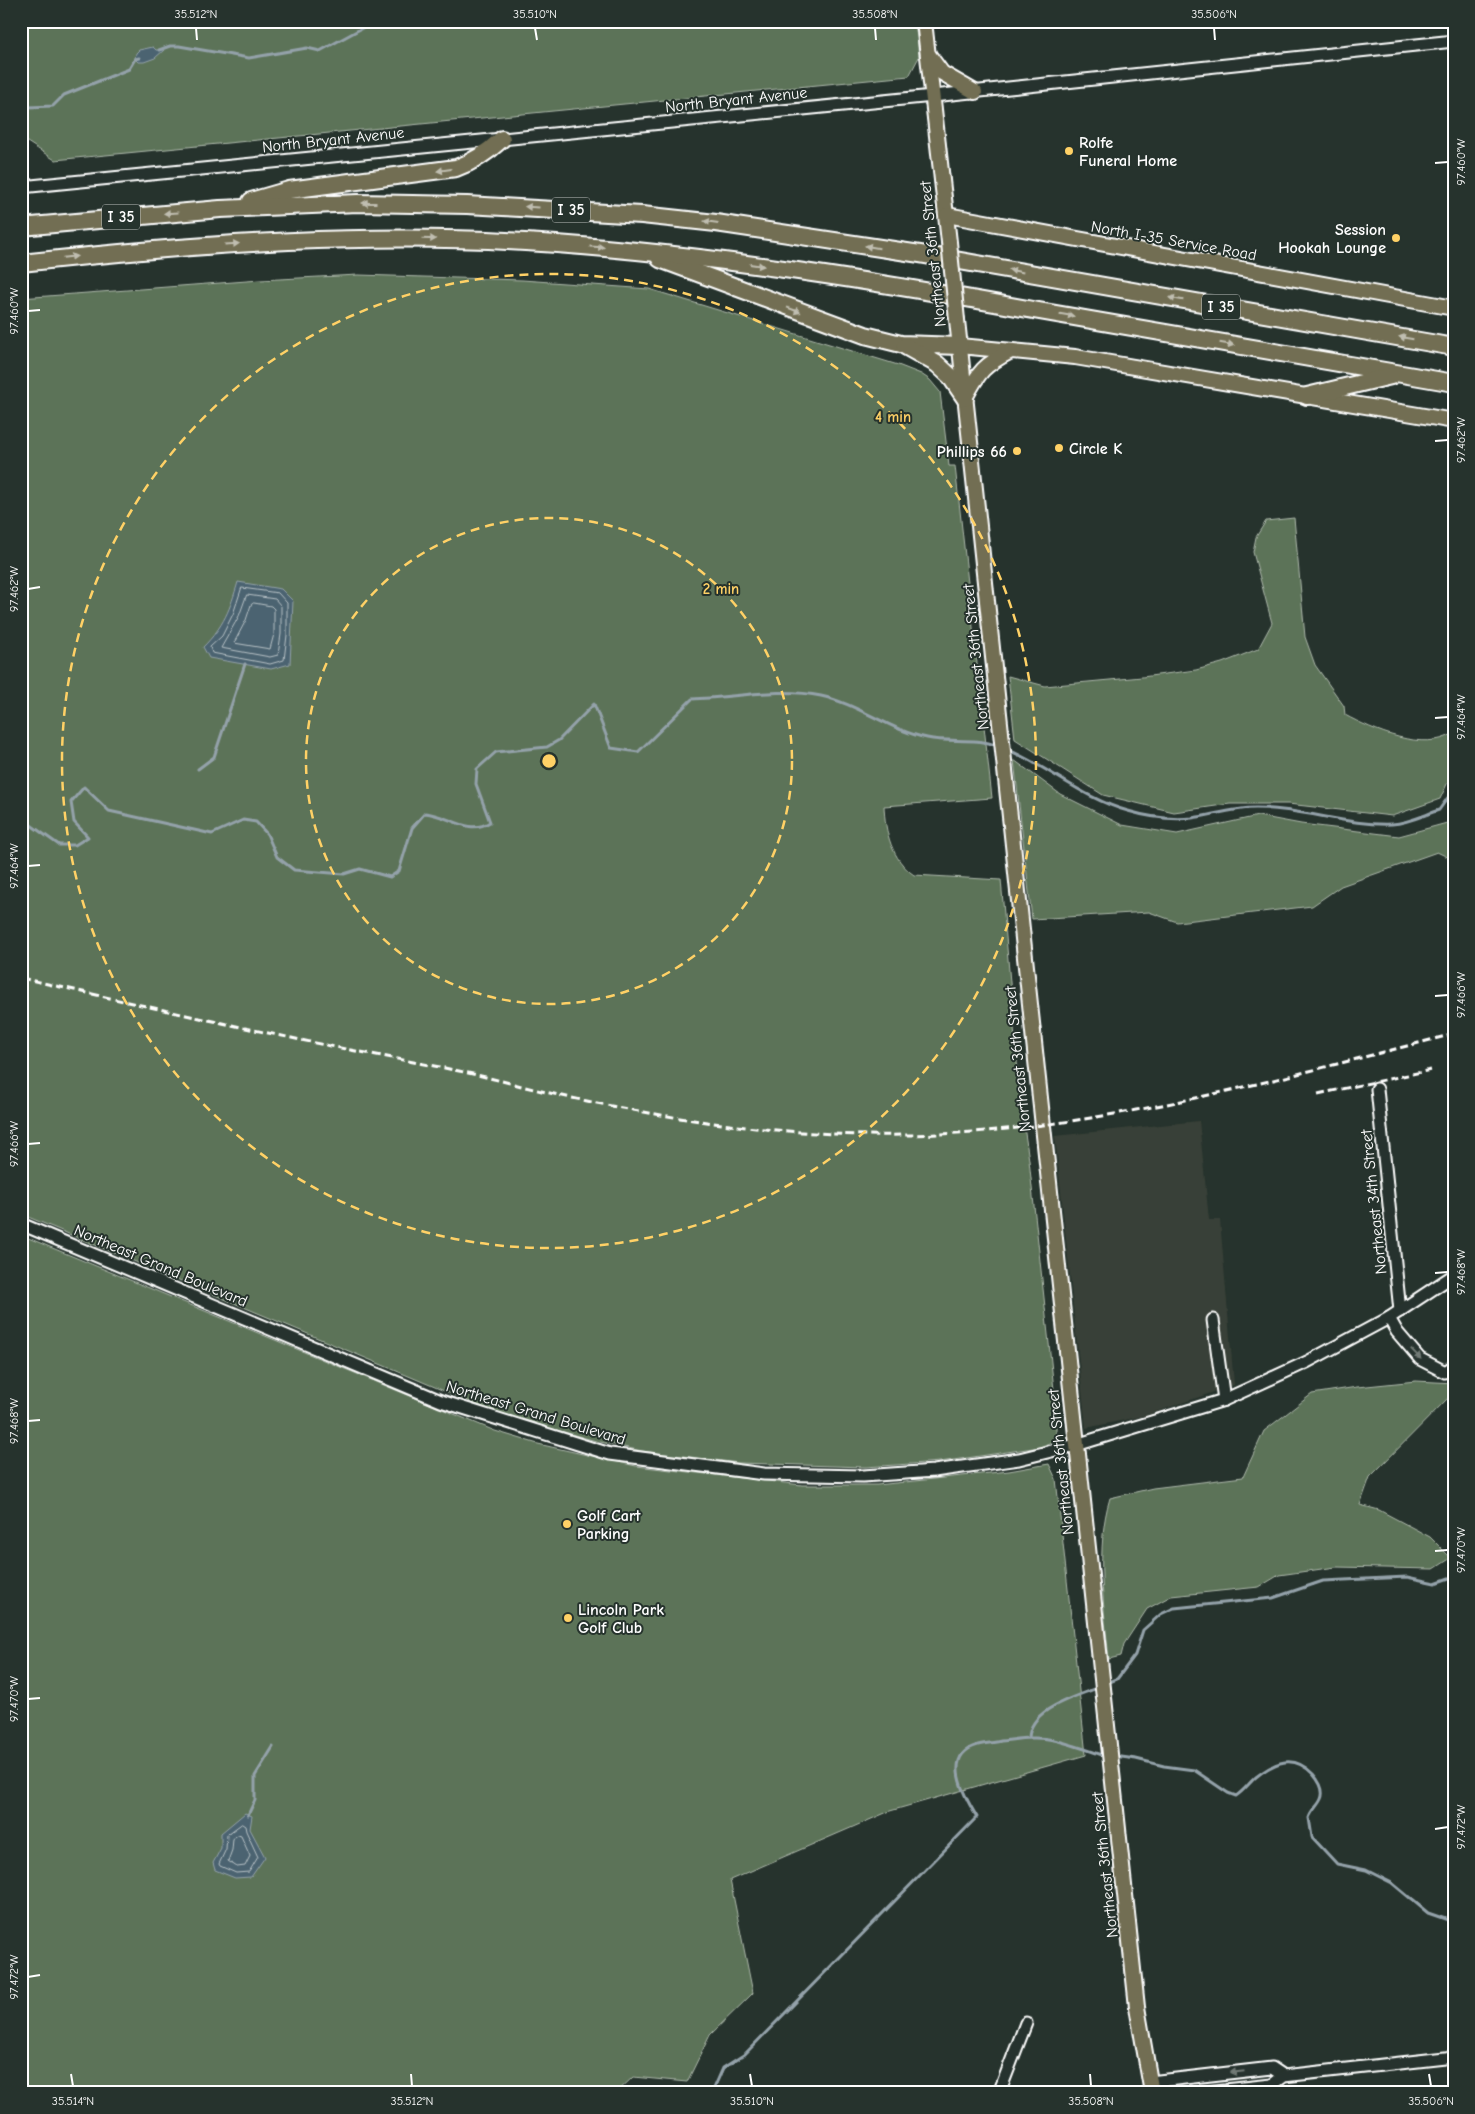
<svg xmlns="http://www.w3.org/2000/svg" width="1475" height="2114" font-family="'Comic Neue',sans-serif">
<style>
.built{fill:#394137}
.green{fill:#5c7358;stroke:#aeb9ac}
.water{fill:#4c6471;stroke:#94a2aa}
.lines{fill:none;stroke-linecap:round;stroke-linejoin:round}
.shore{stroke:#b7c1c6;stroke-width:1}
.stream{stroke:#94a2aa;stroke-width:3}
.minor-casing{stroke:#fff;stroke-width:15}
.major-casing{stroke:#fff;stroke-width:18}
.highway-casing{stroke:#fff;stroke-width:20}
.minor{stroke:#26332d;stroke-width:11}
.major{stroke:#726e52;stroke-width:14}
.highway{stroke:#726e52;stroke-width:16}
.rail{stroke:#fff;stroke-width:3;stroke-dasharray:8 4;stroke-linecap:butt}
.major-bridge-casing{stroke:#fff;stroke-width:18;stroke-linecap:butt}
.major-bridge{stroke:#726e52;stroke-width:14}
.oneway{fill:#c0beb1}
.oneway2{fill:#727a76}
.ticks{fill:none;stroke:#fff;stroke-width:2}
.ring{fill:none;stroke:#ffd166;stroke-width:2.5;stroke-dasharray:9 6}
.poi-dot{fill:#ffd166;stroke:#26332d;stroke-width:2}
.labels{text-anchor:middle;stroke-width:4;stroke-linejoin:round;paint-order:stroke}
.shield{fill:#26332d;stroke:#bec2c0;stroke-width:1}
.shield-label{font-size:15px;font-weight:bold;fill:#fff}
.street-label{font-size:16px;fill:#fff;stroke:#26332d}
.poi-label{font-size:16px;font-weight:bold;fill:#fff;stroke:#26332d;text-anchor:start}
.centre{fill:#ffd166;stroke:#26332d;stroke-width:2.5}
.ring-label{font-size:15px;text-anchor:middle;font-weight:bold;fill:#ffd166;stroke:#26332d;stroke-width:4;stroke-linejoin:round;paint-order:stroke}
.neatline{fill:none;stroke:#fff;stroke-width:2}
.ticks-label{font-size:12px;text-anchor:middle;fill:#fff}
</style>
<rect width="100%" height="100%" fill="#26332d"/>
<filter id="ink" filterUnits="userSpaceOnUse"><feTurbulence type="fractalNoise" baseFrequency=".02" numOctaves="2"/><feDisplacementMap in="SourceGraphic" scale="10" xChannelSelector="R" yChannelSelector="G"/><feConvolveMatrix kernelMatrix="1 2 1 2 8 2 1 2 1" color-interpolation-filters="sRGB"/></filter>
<g filter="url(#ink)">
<!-- built -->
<path class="built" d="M1199,1121L1209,1220H1220L1234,1385L1144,1416L1086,1428L1055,1136Z"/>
<!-- green -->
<g class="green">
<path d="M21,21H915L919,57L909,76L55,160L21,138Z"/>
<path d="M358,275L522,280L649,289L898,365L921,374L930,380L940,392L949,466H955L992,798L884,806C885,832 892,860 914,875L1001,880L1021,1107L1029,1160L1056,1408V1440L1040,1447L940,1462L865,1467L739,1463L642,1451L596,1441L497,1413L21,1214V298L260,280Z"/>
<path d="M1294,518L1305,637L1315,665L1344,706L1345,715C1373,730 1424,753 1454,733V769L1440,799L1392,816L1288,804H1230L1174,812L1103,795L1015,739L1008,676L1045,686L1142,677L1196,670L1222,663L1258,649L1272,623L1253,552L1256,537L1266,521Z"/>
<path d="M1014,760L1060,794L1122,825L1177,834L1258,816L1301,824L1399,836L1447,823L1454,811V860L1437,852L1341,886L1312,906L1177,922L1149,912L1032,919Z"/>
<path d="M21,1235L495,1431L538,1444L636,1466L802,1485H877L1009,1471L1049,1464L1056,1479L1086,1755L890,1811L730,1880L753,1993L710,2035L687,2082L633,2077L616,2093H21Z"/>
<path d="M1416,1381L1454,1383V1392L1370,1477L1360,1505L1379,1510L1430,1537L1451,1558L1434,1569L1336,1567L1279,1575L1259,1587L1171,1596L1147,1609L1124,1644L1121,1656L1109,1659C1104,1609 1095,1547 1110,1498L1153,1488L1243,1477L1264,1431L1312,1394L1357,1387Z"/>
</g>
<!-- water -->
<g class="water">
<path d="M153,47L156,50H164L155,58L144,62H138L135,59L136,53L139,50Z"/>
<path d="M238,582L281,589L293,601L290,664L271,669L209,658L203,647C224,626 230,609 238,582Z"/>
<path d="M245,1813L252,1816L250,1829L265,1857L251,1877L235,1878L215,1870L213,1863L221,1848V1833Z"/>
</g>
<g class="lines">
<!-- shore -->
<g class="shore">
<path d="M242,588L278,593L287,603V635L284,660L270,664L212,653L210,647L222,636L233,614Z"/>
<path d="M247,595L275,599L281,606V634L278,655L270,657L221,648L239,616Z"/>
<path d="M254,603L271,606L274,609V634L270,649L234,643L246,620L251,605Z"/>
<path d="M242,1824L245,1826L246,1831L258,1857L249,1872L236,1873L220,1866L219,1864L226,1849L227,1835Z"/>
<path d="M238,1835L241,1836L250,1856L245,1866L237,1867L228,1861L232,1850L233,1839Z"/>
</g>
<!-- stream -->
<g class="stream">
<path d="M159,50L170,46H179L249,58L307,48L320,51L375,21"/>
<path d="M21,111L28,107L53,106L64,95L129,69L135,59L139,58"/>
<path d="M1006,749C1048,766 1083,799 1128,811C1148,817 1170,820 1192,818C1213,815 1234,808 1256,808C1302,808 1348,826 1392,824C1408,823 1424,815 1439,810L1454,789"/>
<path d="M198,769L214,757L245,664"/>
<path d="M21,818L59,845H75L88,837L74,822L71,802L84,787L109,811L212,834L243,820L256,822L267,834L277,857L294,870L344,874L360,869L390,877L399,871L412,828L425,813C449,815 468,836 490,822L476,784L477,769L496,752L547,747L559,740L594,704L611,748L638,752L692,699C734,698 778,687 821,696C858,704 889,730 927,738C950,743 975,737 998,746"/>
<path d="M1107,1683L1117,1679L1135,1655L1143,1630L1161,1614L1174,1608L1273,1598L1323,1581L1407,1577L1435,1583L1449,1578H1454"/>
<path d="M1029,1738C1030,1708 1076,1697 1099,1687"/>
<path d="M1114,1756L1136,1759L1164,1766L1194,1770L1228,1793L1236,1796C1244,1791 1249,1783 1256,1777C1276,1761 1294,1754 1313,1774C1319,1781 1325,1790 1321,1799C1318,1806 1311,1811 1309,1818L1312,1837L1337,1864L1366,1870L1392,1883L1428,1913L1454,1922"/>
<path d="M248,1815L255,1800V1776L273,1747"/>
<path d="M712,2093L723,2068L745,2054L977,1817C964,1796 941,1755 978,1745C985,1743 994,1743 1001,1741C1019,1739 1036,1736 1054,1740C1071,1744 1088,1750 1105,1756"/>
</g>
<defs>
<g id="minor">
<path d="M21,187L933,96L1454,41"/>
<path d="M1377,1089L1400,1311"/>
<path d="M21,1224L441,1401L610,1454L764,1474L863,1476L934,1471L1019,1459L1076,1445L1224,1400L1307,1362L1389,1318L1454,1275"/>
<path d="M1389,1318L1397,1332L1420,1359L1445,1372L1454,1366"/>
<path d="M1213,1320L1224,1400"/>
<path d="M1150,2082L1272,2068L1284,2076"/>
<path d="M999,2093L1026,2023"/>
<path d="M1197,2093L1272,2085L1284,2076L1454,2057"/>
</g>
<g id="major">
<path d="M924,21L949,242"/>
<path d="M928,54L942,73L975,92"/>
<path d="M947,215L1454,308"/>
<path d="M957,320L1137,2007L1152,2093"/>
<path d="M960,346L1075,357L1454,421"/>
<path d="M965,398C979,371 984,365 1011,351"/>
</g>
<g id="highway">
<path d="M251,201L289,190L456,168C474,162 488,152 502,139"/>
<path d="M21,227L220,209L358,203L467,205L642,215L716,223L920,254L1454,347"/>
<path d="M660,259L865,335L901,344L960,346"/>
<path d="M21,263C199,243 378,231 557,244C719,256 879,282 1039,311C1177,335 1315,360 1454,383"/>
<path d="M905,346L937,364L950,376L965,398"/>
<path d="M1307,396L1391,376"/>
</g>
</defs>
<!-- minor casing -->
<use href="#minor" class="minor-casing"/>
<!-- major casing -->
<use href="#major" class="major-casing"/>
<!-- highway casing -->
<use href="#highway" class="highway-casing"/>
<!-- minor -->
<use href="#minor" class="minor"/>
<!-- major -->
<use href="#major" class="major"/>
<!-- highway -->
<use href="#highway" class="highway"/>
<!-- rail -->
<g class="rail">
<path d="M21,978C114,999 207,1020 301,1040C353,1051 406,1060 459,1071C502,1080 544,1093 587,1101C693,1123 799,1137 907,1135C1096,1132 1272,1080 1454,1034"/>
<path d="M1318,1094L1431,1070"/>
</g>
<defs>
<path id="major-bridge" d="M949,242L957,320"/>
</defs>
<!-- major-bridge casing -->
<use href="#major-bridge" class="major-bridge-casing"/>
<!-- major-bridge -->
<use href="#major-bridge" class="major-bridge"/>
</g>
<!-- one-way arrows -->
<defs><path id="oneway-solid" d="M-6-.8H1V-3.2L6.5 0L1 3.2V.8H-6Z" transform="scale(1.25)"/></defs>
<g class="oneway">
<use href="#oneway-solid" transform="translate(444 170) rotate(172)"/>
<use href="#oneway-solid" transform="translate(369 203) rotate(-180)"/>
<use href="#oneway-solid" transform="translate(532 207) rotate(-177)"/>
<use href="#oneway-solid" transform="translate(171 213) rotate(176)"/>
<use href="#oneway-solid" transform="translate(711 222) rotate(-173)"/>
<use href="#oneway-solid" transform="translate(429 239) rotate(1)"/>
<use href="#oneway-solid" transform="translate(232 244) rotate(-4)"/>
<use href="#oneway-solid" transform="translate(597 247) rotate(4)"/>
<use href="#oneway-solid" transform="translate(872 247) rotate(-171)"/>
<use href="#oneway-solid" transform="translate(70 257) rotate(-6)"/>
<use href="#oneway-solid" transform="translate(757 265) rotate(8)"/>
<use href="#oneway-solid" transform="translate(1016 271) rotate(-169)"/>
<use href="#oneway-solid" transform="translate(1176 299) rotate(-170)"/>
<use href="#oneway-solid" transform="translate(794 310) rotate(21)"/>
<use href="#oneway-solid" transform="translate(1067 315) rotate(10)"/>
<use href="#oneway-solid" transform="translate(1406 338) rotate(-170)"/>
<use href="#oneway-solid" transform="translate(1227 344) rotate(10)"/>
</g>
<g class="oneway2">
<use href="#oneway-solid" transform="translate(1416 1354) rotate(46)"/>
<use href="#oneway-solid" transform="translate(1237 2072) rotate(174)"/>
</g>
</g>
<!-- ticks -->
<path class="ticks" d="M196,28L197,40M535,28L537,40M875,28L876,40M1214,28L1215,40M1435,163L1448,162M28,311L40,310M1435,441L1448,440M28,589L40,587M1435,718L1448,717M28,866L40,865M1435,996L1448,995M28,1144L40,1143M1435,1273L1448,1272M28,1421L40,1420M1435,1551L1448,1550M28,1699L40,1698M1435,1829L1448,1827M28,1977L40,1975M71,2074L73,2086M411,2074L412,2086M750,2074L752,2086M1090,2074L1091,2086M1429,2074L1431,2086"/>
<!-- distance rings -->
<g class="ring">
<circle cx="549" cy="761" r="243"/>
<circle cx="549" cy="761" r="487"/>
</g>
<!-- markers -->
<g class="poi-dot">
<circle cx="1069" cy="151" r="5"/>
<circle cx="1396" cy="238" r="5"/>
<circle cx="1059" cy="448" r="5"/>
<circle cx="1017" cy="451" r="5"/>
<circle cx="567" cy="1524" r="5"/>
<circle cx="568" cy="1618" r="5"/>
</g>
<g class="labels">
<!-- shield labels -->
<g class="shield">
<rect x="552" y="197.5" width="38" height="25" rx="4"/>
<rect x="102" y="204.5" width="38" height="25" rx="4"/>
<rect x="1202" y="294.5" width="38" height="25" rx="4"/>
</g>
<g class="shield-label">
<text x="571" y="215">I 35</text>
<text x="121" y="222">I 35</text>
<text x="1221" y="312">I 35</text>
</g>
<!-- street labels -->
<g class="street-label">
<text transform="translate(736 99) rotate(-6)" y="6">North Bryant Avenue</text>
<text transform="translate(333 139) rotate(-6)" y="6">North Bryant Avenue</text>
<text transform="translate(1174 240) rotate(10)" y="6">North I-35 Service Road</text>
<text transform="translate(932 254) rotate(-96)" y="6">Northeast 36th Street</text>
<text transform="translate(975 657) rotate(-96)" y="6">Northeast 36th Street</text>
<text transform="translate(1017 1059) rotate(-96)" y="6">Northeast 36th Street</text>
<text transform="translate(1373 1202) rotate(-96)" y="6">Northeast 34th Street</text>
<text transform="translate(161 1265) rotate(23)" y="6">Northeast Grand Boulevard</text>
<text transform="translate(536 1412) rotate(17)" y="6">Northeast Grand Boulevard</text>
<text transform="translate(1060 1462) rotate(-96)" y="6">Northeast 36th Street</text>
<text transform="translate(1104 1865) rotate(-96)" y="6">Northeast 36th Street</text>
</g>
<!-- poi labels -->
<g class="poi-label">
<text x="1079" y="148">Rolfe<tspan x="1079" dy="18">Funeral Home</tspan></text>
<text x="1386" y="235" text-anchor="end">Session<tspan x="1386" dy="18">Hookah Lounge</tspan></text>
<text x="1069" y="454">Circle K</text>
<text x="1007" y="457" text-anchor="end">Phillips 66</text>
<text x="577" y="1521">Golf Cart<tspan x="577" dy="18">Parking</tspan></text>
<text x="578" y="1615">Lincoln Park<tspan x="578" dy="18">Golf Club</tspan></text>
</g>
</g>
<circle cx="549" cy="761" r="8" class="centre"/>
<g class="ring-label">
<text x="893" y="422">4 min</text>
<text x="721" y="594">2 min</text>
</g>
<!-- margin -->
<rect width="1475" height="2114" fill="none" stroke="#26332d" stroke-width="55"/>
<rect x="28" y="28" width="1420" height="2058" class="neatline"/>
<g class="ticks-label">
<text x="196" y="18">35.512°N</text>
<text x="535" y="18">35.510°N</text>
<text x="875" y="18">35.508°N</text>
<text x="1214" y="18">35.506°N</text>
<text transform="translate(1461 162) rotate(-90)" y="4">97.460°W</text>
<text transform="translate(14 311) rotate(-90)" y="4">97.460°W</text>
<text transform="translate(1461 440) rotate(-90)" y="4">97.462°W</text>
<text transform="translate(14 589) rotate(-90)" y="4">97.462°W</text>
<text transform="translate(1461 717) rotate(-90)" y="4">97.464°W</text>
<text transform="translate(14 866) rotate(-90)" y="4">97.464°W</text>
<text transform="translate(1461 995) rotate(-90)" y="4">97.466°W</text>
<text transform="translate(14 1144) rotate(-90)" y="4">97.466°W</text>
<text transform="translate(1461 1272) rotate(-90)" y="4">97.468°W</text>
<text transform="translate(14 1421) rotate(-90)" y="4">97.468°W</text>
<text transform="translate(1461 1550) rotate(-90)" y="4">97.470°W</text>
<text transform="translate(14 1699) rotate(-90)" y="4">97.470°W</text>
<text transform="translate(1461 1827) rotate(-90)" y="4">97.472°W</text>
<text transform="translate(14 1977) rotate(-90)" y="4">97.472°W</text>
<text x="73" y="2105">35.514°N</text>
<text x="412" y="2105">35.512°N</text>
<text x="752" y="2105">35.510°N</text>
<text x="1091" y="2105">35.508°N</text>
<text x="1431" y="2105">35.506°N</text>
</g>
</svg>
